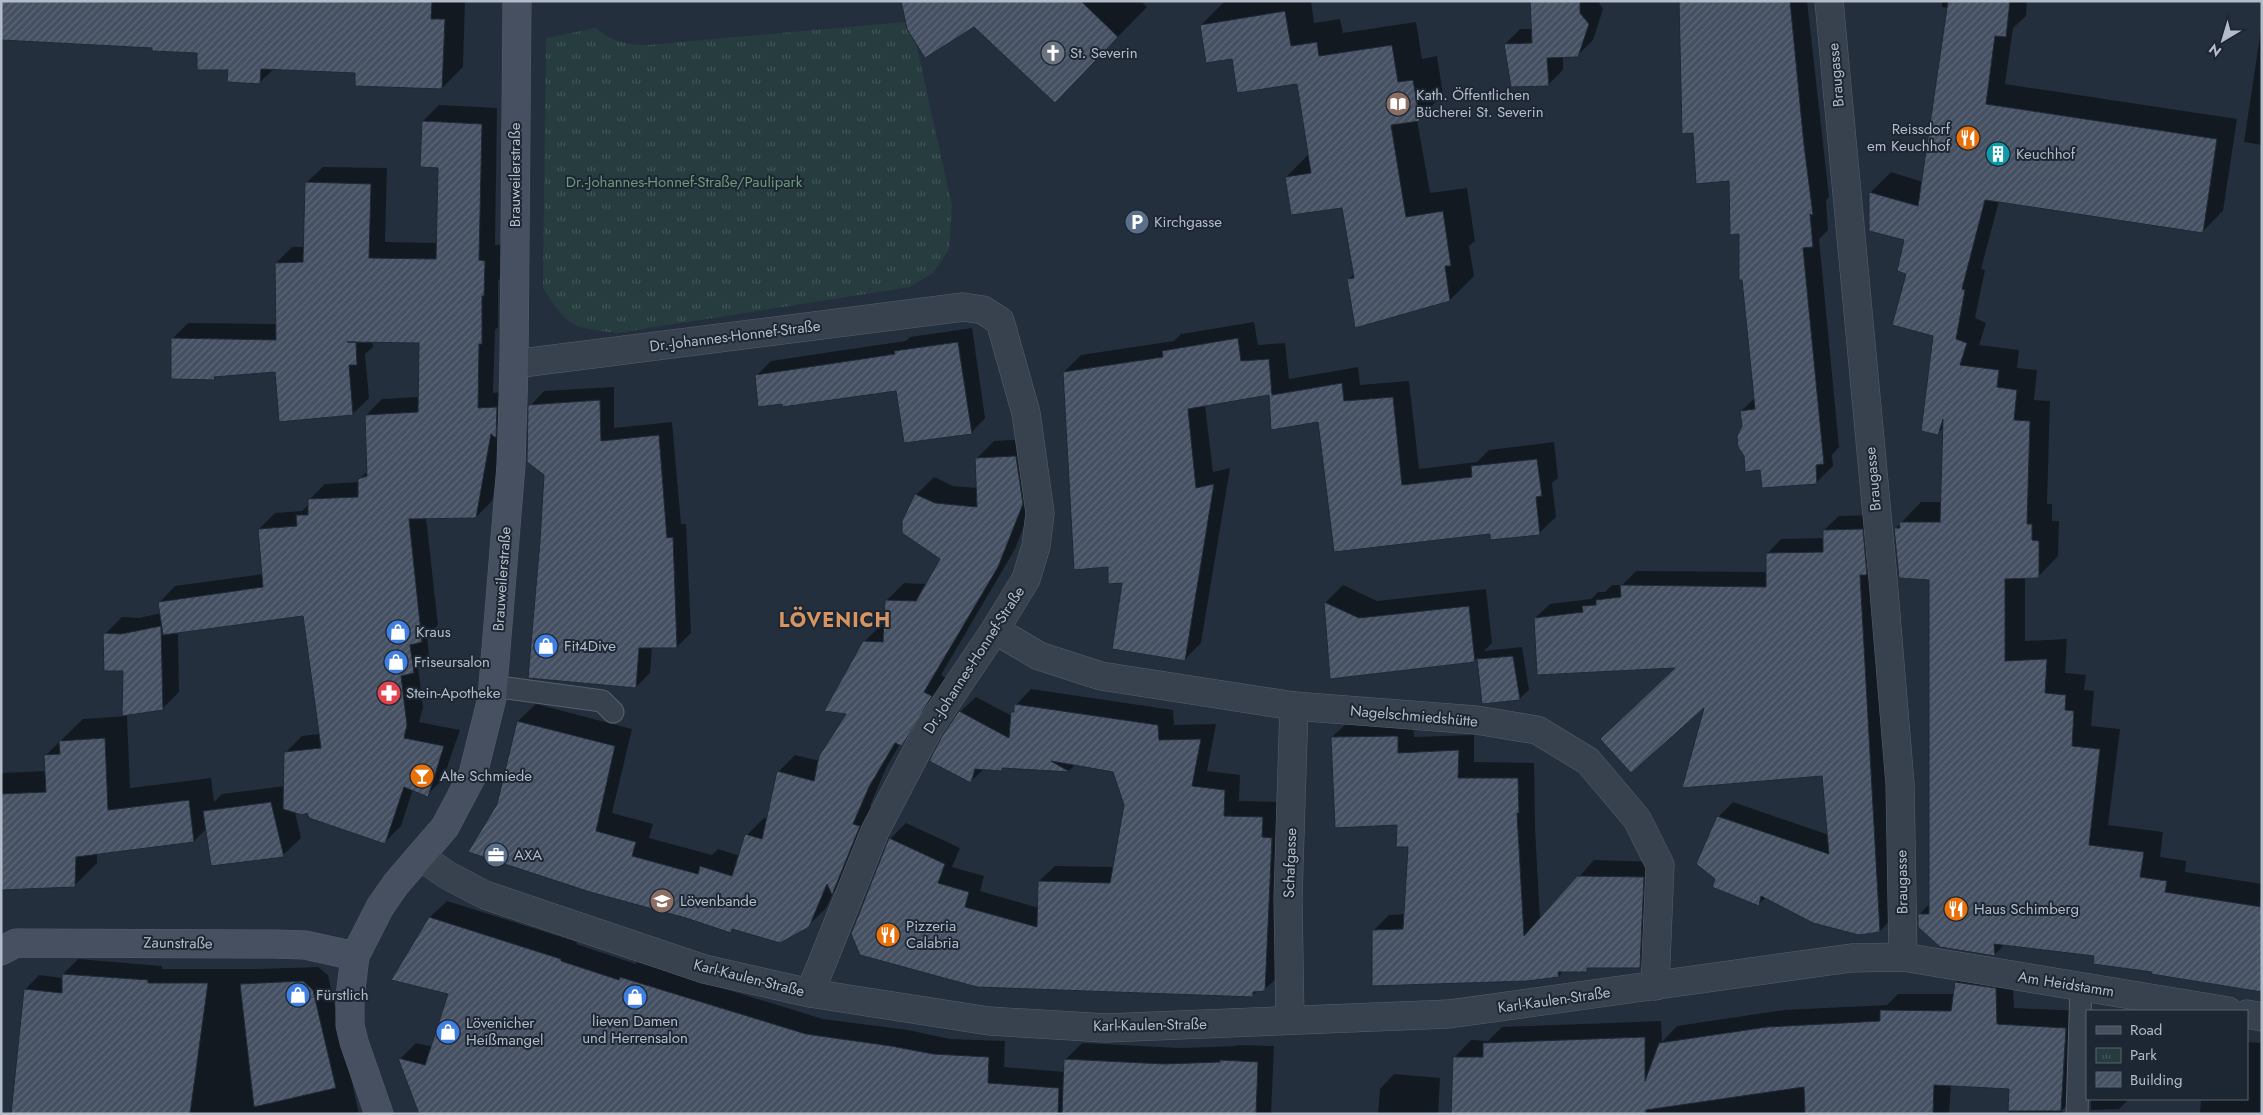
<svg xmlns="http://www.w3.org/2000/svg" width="2263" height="1115" font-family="Jost,sans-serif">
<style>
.park{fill:url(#park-tufts)}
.shadow{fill:#0007}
.building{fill:url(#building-hatch);stroke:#1f2835}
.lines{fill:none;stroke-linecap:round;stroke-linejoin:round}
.lane-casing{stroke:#565f6c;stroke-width:23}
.street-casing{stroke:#565f6c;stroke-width:29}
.secondary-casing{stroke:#565f6c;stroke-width:29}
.lane{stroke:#38414e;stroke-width:21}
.street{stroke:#38414e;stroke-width:28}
.secondary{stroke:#465061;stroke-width:28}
.labels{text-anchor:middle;stroke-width:4;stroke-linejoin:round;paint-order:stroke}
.poi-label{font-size:15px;fill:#b4bcc9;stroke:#1d2633;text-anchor:start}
.street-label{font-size:15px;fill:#b4bcc9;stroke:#1d2633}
.park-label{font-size:15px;fill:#6b9a76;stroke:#1d2633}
.district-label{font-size:20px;font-weight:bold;letter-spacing:1px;fill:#d59563;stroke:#1d2633}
</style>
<defs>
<pattern id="park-tufts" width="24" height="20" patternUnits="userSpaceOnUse" patternTransform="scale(1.25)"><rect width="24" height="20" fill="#263c3f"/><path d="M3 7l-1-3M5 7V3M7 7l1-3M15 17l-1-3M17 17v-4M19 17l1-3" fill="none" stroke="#435659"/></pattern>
<pattern id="building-hatch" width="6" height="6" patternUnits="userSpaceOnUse" patternTransform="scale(1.25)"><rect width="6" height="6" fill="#455162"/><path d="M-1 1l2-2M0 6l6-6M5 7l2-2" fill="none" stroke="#5d6877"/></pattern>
</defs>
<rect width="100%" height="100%" fill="#242f3e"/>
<!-- park -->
<path class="park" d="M905,22L906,27L912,25L952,206L949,250L933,273L910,287L617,333C571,327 569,328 543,288L546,38L596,28C612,42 627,45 648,45Z"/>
<!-- shadow -->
<g class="shadow">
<path d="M1,1H465L463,67L442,88L357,72L274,69L260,82L229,69L199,52L153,47Z"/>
<path d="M903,1H1141L1147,7L1084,71L974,25Z"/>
<path d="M1225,1H1311L1314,23L1340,19L1343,33L1416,22L1422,59L1437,56L1443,95L1417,120L1430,193L1467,188L1475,241L1469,246L1474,276L1450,300L1349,279L1354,274L1343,206L1286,177L1309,154L1298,82L1233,57L1201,25Z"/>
<path d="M1532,1H1598L1603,9L1593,40L1577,56H1563V70L1548,85L1505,44L1520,29H1533Z"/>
<path d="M1680,1H1807L1829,197L1826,200L1828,230L1819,239L1839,447L1832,455L1833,466L1817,482L1761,469L1743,426L1741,411L1755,398L1740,232L1730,180L1694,132Z"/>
<path d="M1942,1H2027L2026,16L2013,28L2005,84L2237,119L2223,211L2203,231L1999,201L1981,269L1985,270L1975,318L1986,323L1979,345L2019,350L2017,368L2037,370L2034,400L2050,401L2047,504H2052V521H2059L2058,556L2038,577H2025V641L2067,639L2065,673L2086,675L2084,690L2094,691L2091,726L2120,729L2108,825L2163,832L2160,857L2186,861L2185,872L2262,884L2259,911L2153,971L2096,955L2005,944L1994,955L1919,915L1930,903V579L1895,529L1921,502H1941L1944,427L1938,433L1935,335L1908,273L1905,240L1870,230L1871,192L1891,172L1923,182L1948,8L1942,7Z"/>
<path d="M2262,23V145L2244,142Z"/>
<path d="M439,105L497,108L495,245H501L500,279L498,281V327L495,330L493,393L513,391L492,501L476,517L426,518L438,625L427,636L429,656L418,667L423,708L419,722L460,730L443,779L427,795L413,789L401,826L385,842L308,812H295L301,838L283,855L207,828L194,841L97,853V863L74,886L1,888V773L46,771L45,756L83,719L127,716L130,788L211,778L214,802L222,794L285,786L286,752L302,736L320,734L304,614L178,632L179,692L162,709L124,670L105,634L122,617L139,618L161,613L159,603L175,586L263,574L259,529L275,513L302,511L309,504V500L325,484L360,482V479L368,470L366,415L382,399L419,397L421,342L372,341L373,347L365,354L369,398L353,414L276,370L217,376L214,379L172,339L188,323L277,324L276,263L292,247H304L306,183L323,167L387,168L385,242L438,243L439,167L423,121Z"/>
<path d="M1254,322L1258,345L1285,343L1289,379L1358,367L1360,385L1409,381L1419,469L1477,462L1489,450L1554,442L1558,478L1552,483L1556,517L1539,533H1491L1335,550L1319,421L1270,394L1205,405L1213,472L1230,468L1201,643L1184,660L1124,581L1109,566L1064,372L1081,355L1174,341L1181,334Z"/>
<path d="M972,328L985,418L971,433L897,390L756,376L771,361L878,345L906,341L910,337Z"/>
<path d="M614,387V428L672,422L681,524H686L691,633L677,647H652L650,673L636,687L541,541L545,474L530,406L544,391Z"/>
<path d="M1033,439L1040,485L1015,549L941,675L948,679L919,727L900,744L886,768L870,806L877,809L850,876L833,893L826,908L808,926L734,928L730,932L499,804L518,721L536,704L632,729L612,813L653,824L649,838L712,855L718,849L740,856L747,835L764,818L767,819L778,772L795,755L820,761L848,713L864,642L882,624H885L887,600L904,583L927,584L942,559L916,495L934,477L953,486L978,488L976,459L994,441Z"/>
<path d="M1877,515L1894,916L1880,931L1766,897L1759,904L1716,878L1718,817L1733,802L1829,835L1823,775L1706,705L1677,667L1535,618L1550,604L1591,599L1598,592H1605L1612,585H1622L1636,571L1767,572V554L1781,539L1824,538V530L1839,516Z"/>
<path d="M1343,585L1377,601L1486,589L1492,643L1484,651L1522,647L1529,690L1520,698L1483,702L1478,657L1475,660L1331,678L1326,602Z"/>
<path d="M1031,689L1173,710L1174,725L1216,724L1207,771L1240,775L1239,801L1278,802L1280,975L1264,990H1258L1252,996L977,986L890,839L906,823L960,848L952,867L984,876L980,891L1039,908V881L1055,866L1114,867L1125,805L1114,771L1076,764L1070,770L1004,767L1001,770L984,769L971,781L960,712L976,697L1012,716L1016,705Z"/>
<path d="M1413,720L1414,737L1474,735V762L1534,763L1535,827L1540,920L1594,860L1659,862L1655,951L1640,967H1590L1586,970L1563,971L1559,976L1373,931L1389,915L1406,914L1410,846L1398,823L1332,737L1348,722Z"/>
<path d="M447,901L577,942L576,944L636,964L637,962L823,1019L908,1030L950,1039L1005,1041L1004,1067L1065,1072V1060L1082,1043L1181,1048L1236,1046L1238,1045L1274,1046L1271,1114H420L400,1059L416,1043L433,1047L450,993L430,917Z"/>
<path d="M78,959L162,966V969H256L318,967L328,975L359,1114H12L25,990L39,975L63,978V974Z"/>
<path d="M1973,965L2012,972L2014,1008L2082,1011L2081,1093L2062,1110V1114H2009L2010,1088L1951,1084L1949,1114H1489L1455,1057L1471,1040L1488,1041L1502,1027L1661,1021L1662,1042L1677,1026L1784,1010L1887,1005L1898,994H1955L1956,982Z"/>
<path d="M2247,1042L2262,1043V1114H2200L2201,1099H2247Z"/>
<path d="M1394,1074L1440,1078L1438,1114H1378L1380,1089Z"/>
<path d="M2091,1099H2129L2119,1109L2091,1110Z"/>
</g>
<!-- building -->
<g class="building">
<path d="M1,1H432L431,19H445L442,89L355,86V73L261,69L260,84L227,82L228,70H197V53L152,51V48L1,40Z"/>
<path d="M901,1H1081L1118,37L1055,103L974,27L925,58L907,29Z"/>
<path d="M1530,1H1580V13L1589,24L1578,57L1547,58L1549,86L1511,87L1504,44L1532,43Z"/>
<path d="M1679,1H1790L1804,145L1813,215L1810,214L1813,247L1803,248L1824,464L1816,465L1817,484L1762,488L1760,470L1745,472L1744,456L1738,447L1737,436L1742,426L1740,411L1755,409L1742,280H1739V234L1730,235L1729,181L1696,184L1693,133L1682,134Z"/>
<path d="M1948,1H2010L2006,37L1995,36L1986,104L2217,139L2203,233L1985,200L1962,289L1965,290L1956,339L1967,343L1960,365L1999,370L1997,387L2017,390L2014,420L2030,421L2027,524H2032V540L2039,541V578L2005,579V661L2047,659L2045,693L2066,695L2065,710L2074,711L2072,746L2100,749L2089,845L2144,852L2140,877L2167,881L2165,892L2262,907V992L2151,974L2152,972L2093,964L2094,956L1994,944L1995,956L1940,947L1918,927V914H1929V580L1899,578L1894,528H1900L1899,522H1940L1943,419L1938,435L1921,431L1933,336L1892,325L1906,274L1897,271L1904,240L1869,231V192L1918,206Z"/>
<path d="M1285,11L1291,46L1317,42L1319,56L1392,45L1398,82L1413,80L1420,121L1391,125L1406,217L1443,211L1451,266H1445L1450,301L1355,328L1347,279L1354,278L1342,208L1291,215L1285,177L1311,173L1297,84L1237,93L1232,59L1206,63L1200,25Z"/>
<path d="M422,121L482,124L479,260L485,261L484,296H482V344H479L478,408L497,407L496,438L491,434L476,518L409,519L422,642L410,645L414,673L401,676L407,725L404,738L444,746L428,797L404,787L385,844L309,818L307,813L302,815L283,809L284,752L321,748L303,616L163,635L158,602L263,587L258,529L297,526L296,515H308V499L358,497V479L367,476L365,415L418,412L419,343L347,342H356L357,365H349L353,415L279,422L275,372L214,377L215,380L171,379V338L276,340L275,263L303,262L305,182L371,184L369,258L436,259L438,168L420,167Z"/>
<path d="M1238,338L1241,361L1269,359L1272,395L1342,383L1344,401L1393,397L1402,485L1472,477L1471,466L1537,459L1542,496L1536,497L1540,535L1490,540V534L1334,552L1318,422L1271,430L1269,395L1188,409L1196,488L1214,484L1185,661L1112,649L1122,583L1108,584V567L1074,570L1063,372L1163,357L1162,351Z"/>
<path d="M958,342L972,434L904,443L896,391L782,407V404L758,407L755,375L862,359L895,354L894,351Z"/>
<path d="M600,400L601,441L659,435L667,538L673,537L677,648H639L636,688L528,678L540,541L544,475L527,462L528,405Z"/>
<path d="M1016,456L1023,504L998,567L924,692L932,696L902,746L895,743L869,787L853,824L860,826L832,895L827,884L809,927L780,943L732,929L731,933L686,918L590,892L468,852L497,804L517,721L615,746L596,831L636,842L632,856L698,874L700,866L732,876L745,834L762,839L777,771L814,781L819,756L846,714L824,711L863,641L883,642L885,600L916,601L940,559L902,533V521L915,494L935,503L977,507L975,458Z"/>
<path d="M1863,529L1867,575H1860L1880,932L1859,935L1813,923L1761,896L1759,906L1712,887L1715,879L1696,864L1717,816L1829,854L1822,776L1682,788L1704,708L1631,773L1600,739L1675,668L1537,675L1534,618L1583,612L1582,606L1596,605V600L1621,597L1620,585L1766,587V553L1823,552V530Z"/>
<path d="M1324,602L1359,618L1469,606L1475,662L1330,679Z"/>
<path d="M161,626L163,710L122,716L123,671H104L103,633L121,634Z"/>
<path d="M1513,656L1520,700L1482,704L1477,659Z"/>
<path d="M1014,704L1158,725L1159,740L1201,739L1192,786L1225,790L1224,816L1263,817L1262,837L1272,838L1265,991L1253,992V997L977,987L860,955L851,934L889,838L945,864L938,883L969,892L965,907L1037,927L1038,881L1110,883L1124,805L1113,772L1051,761L1070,772L1002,768V771L975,769L971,783L929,761L942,736L959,711L1009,738L1011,712H1014Z"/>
<path d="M1398,736V753L1459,750L1458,778H1518L1519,813H1517L1524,936L1577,876L1644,877L1640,968H1587V972H1558L1559,977L1527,981L1372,986V930L1403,929L1408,847H1396L1397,825L1335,828L1331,737Z"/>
<path d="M105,738L108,810L189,800L194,842L76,857L75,887L1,890V794L46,792L44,755L60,754L59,741Z"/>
<path d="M271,802L284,857L211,866L203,811Z"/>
<path d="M429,917L561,959V961L619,980L620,977L806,1034L891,1046L933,1054L989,1057L988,1083L1059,1088L1058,1114H419L398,1058L425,1065L448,994L391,980Z"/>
<path d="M62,974L148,980V983H208L190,1114H11L24,989L62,993Z"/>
<path d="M303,981L313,990L336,1088L254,1107L240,984Z"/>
<path d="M1955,982L1996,988L1997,1024L2066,1028L2061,1111H2008L2009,1089L1934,1085L1933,1114H1805L1804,1087L1646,1110V1114H1451L1453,1057H1483V1043L1645,1037V1081L1659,1043L1767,1027L1880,1021V1010L1951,1011Z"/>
<path d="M1064,1059L1164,1064L1220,1062V1060L1258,1062L1256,1114H1062Z"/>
</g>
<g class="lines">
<defs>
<g id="lane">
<path d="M493,686L602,701L613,712"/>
<path d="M2077,1114L2081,987"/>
</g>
<g id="street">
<path d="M1829,1L1883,579L1900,784L1903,957"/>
<path d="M514,364L963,307L983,310L1000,321L1026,413L1040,513L1036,546L1026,579L995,630L929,728L875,831L810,993"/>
<path d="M995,630L1039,656L1101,676L1294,706L1476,720L1537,730L1588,761L1637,819L1660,865L1655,986"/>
<path d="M420,856L447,875L485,895L704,969L810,993L989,1021L1106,1028L1449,1014L1851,958L1903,957L2228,1011"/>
<path d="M2247,1014L2262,1017"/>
<path d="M1290,1020L1288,898L1294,706"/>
</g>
<g id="secondary">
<path d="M1,951L16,943L274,944L305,945L355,956"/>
<path d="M379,1114L354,1042L350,1025V997L355,956L380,907L396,884L445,827L473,774L492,698L511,465L514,364L517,1"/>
</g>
</defs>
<!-- lane casing -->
<use href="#lane" class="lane-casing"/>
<!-- street casing -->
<use href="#street" class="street-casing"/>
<!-- secondary casing -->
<use href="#secondary" class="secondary-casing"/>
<!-- lane -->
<use href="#lane" class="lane"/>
<!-- street -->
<use href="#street" class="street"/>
<!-- secondary -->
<use href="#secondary" class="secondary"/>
</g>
<!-- icons -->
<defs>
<symbol id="church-disc" viewBox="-11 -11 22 22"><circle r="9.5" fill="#6b7280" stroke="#1d2633"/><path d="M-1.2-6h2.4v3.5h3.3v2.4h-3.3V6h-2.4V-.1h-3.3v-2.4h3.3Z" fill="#fff"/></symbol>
<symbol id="library-disc" viewBox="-11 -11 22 22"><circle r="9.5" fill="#8d6e63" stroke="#1d2633"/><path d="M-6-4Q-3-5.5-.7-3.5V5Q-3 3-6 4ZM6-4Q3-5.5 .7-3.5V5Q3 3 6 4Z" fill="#fff"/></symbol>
<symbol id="restaurant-disc" viewBox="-11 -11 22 22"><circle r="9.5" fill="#e8710a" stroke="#1d2633"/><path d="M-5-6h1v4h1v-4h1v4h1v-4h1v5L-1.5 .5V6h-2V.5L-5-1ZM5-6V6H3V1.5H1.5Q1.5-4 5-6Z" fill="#fff"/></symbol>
<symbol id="building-disc" viewBox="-11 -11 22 22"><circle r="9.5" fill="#0f9aa8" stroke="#1d2633"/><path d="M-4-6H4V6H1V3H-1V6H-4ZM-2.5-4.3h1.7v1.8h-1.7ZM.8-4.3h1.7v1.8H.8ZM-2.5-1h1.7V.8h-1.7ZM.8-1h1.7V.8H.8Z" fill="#fff"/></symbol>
<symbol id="parking-disc" viewBox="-11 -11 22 22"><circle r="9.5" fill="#5c6f8a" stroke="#1d2633"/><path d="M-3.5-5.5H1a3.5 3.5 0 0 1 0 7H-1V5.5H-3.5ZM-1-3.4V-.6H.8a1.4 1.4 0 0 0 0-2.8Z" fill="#fff"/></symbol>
<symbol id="shop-disc" viewBox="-11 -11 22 22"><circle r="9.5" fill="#3f7fe0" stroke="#1d2633"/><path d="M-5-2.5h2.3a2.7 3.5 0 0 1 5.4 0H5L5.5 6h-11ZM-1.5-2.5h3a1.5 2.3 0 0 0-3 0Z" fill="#fff"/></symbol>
<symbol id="pharmacy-disc" viewBox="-11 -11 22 22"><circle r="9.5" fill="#e0444e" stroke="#1d2633"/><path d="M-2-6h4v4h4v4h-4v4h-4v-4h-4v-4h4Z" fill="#fff"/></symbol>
<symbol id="bar-disc" viewBox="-11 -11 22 22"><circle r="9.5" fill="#e8710a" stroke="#1d2633"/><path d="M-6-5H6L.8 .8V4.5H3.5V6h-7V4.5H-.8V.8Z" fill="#fff"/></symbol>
<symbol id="office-disc" viewBox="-11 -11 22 22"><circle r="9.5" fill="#5c6f8a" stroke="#1d2633"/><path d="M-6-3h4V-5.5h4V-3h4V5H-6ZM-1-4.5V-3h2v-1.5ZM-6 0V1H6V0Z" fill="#fff"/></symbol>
<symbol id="school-disc" viewBox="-11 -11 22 22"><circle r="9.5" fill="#8d6e63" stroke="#1d2633"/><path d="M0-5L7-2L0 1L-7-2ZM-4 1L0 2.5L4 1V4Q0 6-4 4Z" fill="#fff"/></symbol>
</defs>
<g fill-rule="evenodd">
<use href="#church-disc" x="1039" y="39" width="28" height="28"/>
<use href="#library-disc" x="1384" y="90" width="28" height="28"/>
<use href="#restaurant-disc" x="1954" y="124" width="28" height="28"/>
<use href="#building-disc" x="1984" y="140" width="28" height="28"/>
<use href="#parking-disc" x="1123" y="208" width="28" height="28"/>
<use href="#shop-disc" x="384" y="618" width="28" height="28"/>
<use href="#shop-disc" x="532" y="632" width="28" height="28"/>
<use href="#shop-disc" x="382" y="648" width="28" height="28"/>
<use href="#pharmacy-disc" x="375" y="679" width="28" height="28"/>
<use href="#bar-disc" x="408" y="762" width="28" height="28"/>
<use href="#office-disc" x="482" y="841" width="28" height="28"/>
<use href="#school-disc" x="648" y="887" width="28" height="28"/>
<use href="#restaurant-disc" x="1942" y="895" width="28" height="28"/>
<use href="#restaurant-disc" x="874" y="921" width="28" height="28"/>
<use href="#shop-disc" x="284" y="981" width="28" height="28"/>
<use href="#shop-disc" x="621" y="983" width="28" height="28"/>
<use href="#shop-disc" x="434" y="1018" width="28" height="28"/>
</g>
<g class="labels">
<!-- poi labels -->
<g class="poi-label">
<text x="1070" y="58">St. Severin</text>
<text x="1416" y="100">Kath. Öffentlichen<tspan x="1416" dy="17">Bücherei St. Severin</tspan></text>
<text x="1950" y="134" text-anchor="end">Reissdorf<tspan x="1950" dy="17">em Keuchhof</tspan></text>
<text x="2016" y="159">Keuchhof</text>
<text x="1154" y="227">Kirchgasse</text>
<text x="416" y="637">Kraus</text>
<text x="564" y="651">Fit4Dive</text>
<text x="414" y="667">Friseursalon</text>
<text x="406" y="698">Stein-Apotheke</text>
<text x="440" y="781">Alte Schmiede</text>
<text x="514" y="860">AXA</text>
<text x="680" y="906">Lövenbande</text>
<text x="1974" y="914">Haus Schimberg</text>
<text x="906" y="931">Pizzeria<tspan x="906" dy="17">Calabria</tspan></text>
<text x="316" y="1000">Fürstlich</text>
<text x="635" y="1026" text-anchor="middle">lieven Damen<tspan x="635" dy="17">und Herrensalon</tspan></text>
<text x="466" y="1028">Lövenicher<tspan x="466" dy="17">Heißmangel</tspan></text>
</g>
<!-- street labels -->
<g class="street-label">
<text transform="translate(1836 75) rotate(-95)" y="5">Braugasse</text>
<text transform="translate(515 175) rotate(-90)" y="5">Brauweilerstraße</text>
<text transform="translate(735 336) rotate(-7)" y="5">Dr.-Johannes-Honnef-Straße</text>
<text transform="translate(1873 479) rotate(-95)" y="5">Braugasse</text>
<text transform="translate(502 579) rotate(-86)" y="5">Brauweilerstraße</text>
<text transform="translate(974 660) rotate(-57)" y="5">Dr.-Johannes-Honnef-Straße</text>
<text transform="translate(1414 716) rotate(5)" y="5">Nagelschmiedshütte</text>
<text transform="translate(1290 863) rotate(-88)" y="5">Schafgasse</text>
<text transform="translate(1902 882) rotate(-91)" y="5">Braugasse</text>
<text transform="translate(178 943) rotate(1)" y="5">Zaunstraße</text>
<text transform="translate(749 978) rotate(14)" y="5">Karl-Kaulen-Straße</text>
<text transform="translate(2066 984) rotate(9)" y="5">Am Heidstamm</text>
<text transform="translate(1554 1000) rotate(-8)" y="5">Karl-Kaulen-Straße</text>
<text transform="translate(1150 1025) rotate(-1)" y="5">Karl-Kaulen-Straße</text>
</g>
<!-- park labels -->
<g class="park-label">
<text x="684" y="187">Dr.-Johannes-Honnef-Straße/Paulipark</text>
</g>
<!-- district labels -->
<g class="district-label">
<text x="835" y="627">LÖVENICH</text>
</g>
</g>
<!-- border -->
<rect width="2263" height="1115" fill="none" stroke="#b4bcc9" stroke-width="5"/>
<!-- legend -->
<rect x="2086" y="1010" width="162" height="90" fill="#1d2633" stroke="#59626f"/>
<rect x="2096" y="1026" width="25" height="8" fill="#465061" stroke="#59626f"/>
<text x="2130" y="1035" font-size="15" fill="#b4bcc9">Road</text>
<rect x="2096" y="1048" width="25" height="15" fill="url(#park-tufts)" stroke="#59626f"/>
<text x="2130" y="1060" font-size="15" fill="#b4bcc9">Park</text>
<rect x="2096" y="1072" width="25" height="15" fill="url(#building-hatch)" stroke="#59626f"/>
<text x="2130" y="1085" font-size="15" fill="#b4bcc9">Building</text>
<!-- north arrow -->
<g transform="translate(2223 40) rotate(218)" stroke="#1d2633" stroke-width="4" paint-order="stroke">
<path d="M0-4L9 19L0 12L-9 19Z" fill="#b4bcc9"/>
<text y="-8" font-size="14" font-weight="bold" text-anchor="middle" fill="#b4bcc9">N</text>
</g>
</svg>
